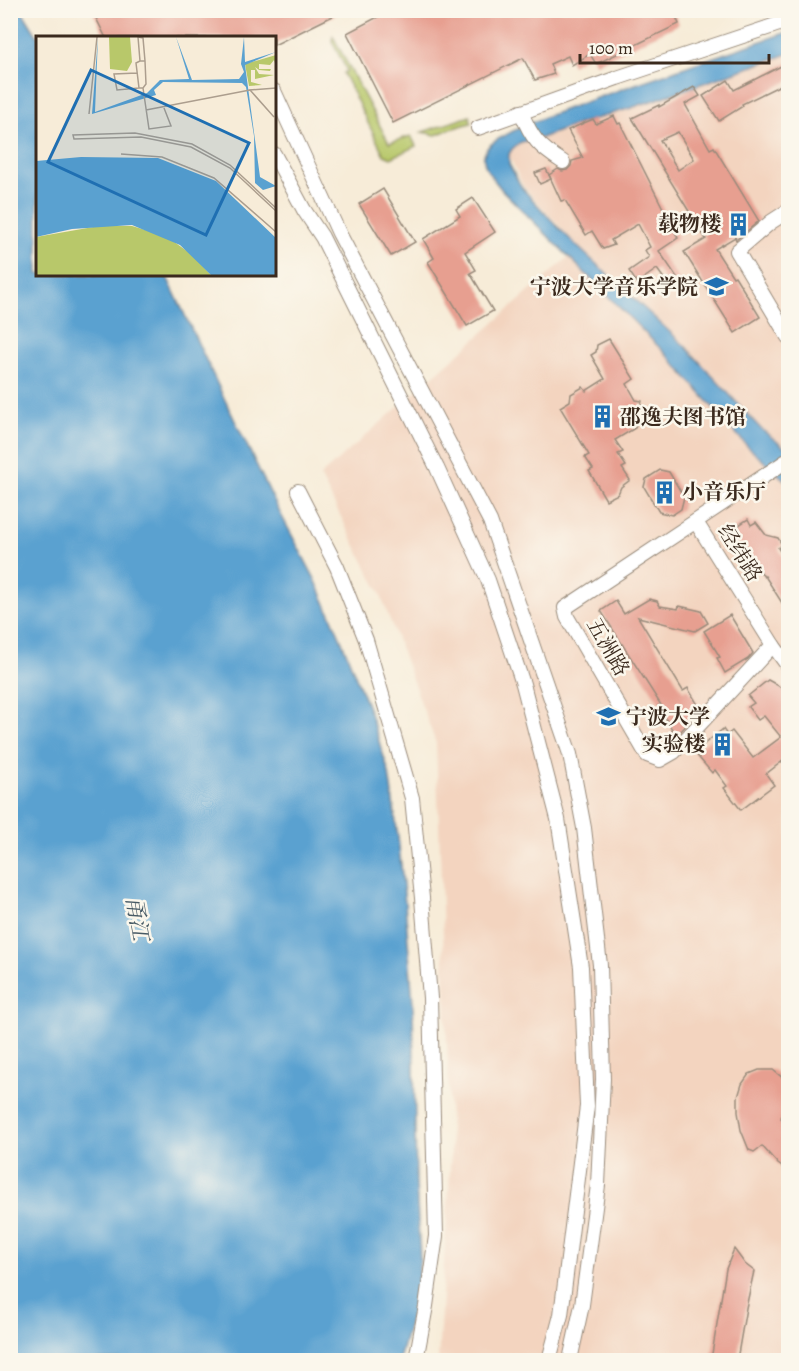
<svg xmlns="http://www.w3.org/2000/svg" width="799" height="1371" font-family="Alegreya,'Noto Serif SC',serif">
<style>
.built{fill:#f3d4bf}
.green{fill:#b8c86a;stroke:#7a7944;stroke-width:1.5}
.water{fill:#5aa1d0;stroke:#4a6677;stroke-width:1.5}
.building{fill:#e79f90;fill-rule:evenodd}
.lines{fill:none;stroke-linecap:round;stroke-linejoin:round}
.minor-casing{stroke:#998b7b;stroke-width:16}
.minor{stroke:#fff;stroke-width:14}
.labels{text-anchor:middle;stroke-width:5;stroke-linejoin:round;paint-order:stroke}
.poi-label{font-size:21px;font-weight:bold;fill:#3b2a1e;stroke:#fbf7ec;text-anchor:end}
.street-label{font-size:21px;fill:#3b2a1e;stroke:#fbf7ec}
.water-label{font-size:22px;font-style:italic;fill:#475a65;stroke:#fbf7ec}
.inset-road{fill:none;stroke:#ac9e8e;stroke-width:1.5}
.view{fill:#1f6fb2;fill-opacity:0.15;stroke:#1f6fb2;stroke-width:3}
.inset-edge{fill:none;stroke:#3b2a1e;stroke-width:3}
</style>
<rect width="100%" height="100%" fill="#fbf7ec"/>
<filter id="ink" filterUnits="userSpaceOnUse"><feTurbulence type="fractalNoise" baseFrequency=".0167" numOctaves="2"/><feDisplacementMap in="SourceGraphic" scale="12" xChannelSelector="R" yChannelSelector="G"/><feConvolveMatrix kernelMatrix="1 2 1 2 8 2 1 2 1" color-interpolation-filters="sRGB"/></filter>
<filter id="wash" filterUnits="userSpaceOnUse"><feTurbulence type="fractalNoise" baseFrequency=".008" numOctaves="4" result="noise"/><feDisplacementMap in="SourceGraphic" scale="24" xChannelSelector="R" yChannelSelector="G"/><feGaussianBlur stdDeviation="1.35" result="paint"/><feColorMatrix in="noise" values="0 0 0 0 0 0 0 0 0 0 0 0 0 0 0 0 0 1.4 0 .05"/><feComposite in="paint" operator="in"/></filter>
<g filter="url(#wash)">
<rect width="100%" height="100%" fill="#f7ecd8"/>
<!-- built -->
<path class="built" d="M788,44V1360H438L451,1154L436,743L380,593L320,476L579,248L523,186L506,149L537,128Z"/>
<!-- green -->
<g class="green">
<path d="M333,36L389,143L411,136L416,146L391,158L384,155L343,73L347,71L332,41Z"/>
<path d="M470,116L471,123L450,129L436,135L422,132Z"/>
</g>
<!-- water -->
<g class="water">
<path d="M10,11H22L38,37V274L166,275L223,396L278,509L315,579L341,639L370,713L389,773L398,837L405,903L413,1003L416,1182L420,1258L416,1298L399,1360H11Z"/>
<path d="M788,32V54L631,108L578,124L541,138L521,142L512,149L509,154V164L522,188L557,226L578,247L685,346L761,429L788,450V483L748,447L668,356L502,190C494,179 478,164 486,150C496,131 595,99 619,90C675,70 732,51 788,32Z"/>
</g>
<g id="blocks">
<!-- building -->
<g class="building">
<path d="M92,10H345L274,45V38H106Z"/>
<path d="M391,10H673L679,24L596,64L590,54L572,65L568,56L550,64L554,74L535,80L523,58L393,123L347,33Z"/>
<path d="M789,62V81L742,104L743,106L719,121L703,96L728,80L734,90Z"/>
<path d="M694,87L700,96L685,104L710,149L714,147L759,221L736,240L735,237L715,249L733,277L735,276L760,317L735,333L684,252L706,239L632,118L659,105V107ZM678,132L694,159L678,170L660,140Z"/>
<path d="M614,116L618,124L620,123L678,238L659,251L683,286L673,291L657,269L637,283L629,271L649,257L645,250L650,247L638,224L611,240L614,245L603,249L592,231L586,235L565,200L561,201L549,175L558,169L562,171L567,170L571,166L572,161L583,158L568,130L593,119L596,124Z"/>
<path d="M546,169L551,179L540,184L535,173Z"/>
<path d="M383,189L415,242L391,256L359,204Z"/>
<path d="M473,198L495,232L465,252L476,270L470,273L493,311L467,326L428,262L434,258L423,239L460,216L456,209Z"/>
<path d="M609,339L634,379L627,384L636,400L642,401L635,428L615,440L623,452L618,454L626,466L622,468L630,480L621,487L618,494L606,500L589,471L593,469L585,457L589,455L560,407L570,401L571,394L583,387L586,391L605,379L591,355L596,352L597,345Z"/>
<path d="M660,470L669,472L684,497L681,509L672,515L659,512L644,487L646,479Z"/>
<path d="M748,519L751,525L756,522L766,535L778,538L782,545L778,548L789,565V614L765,576L764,577L755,563L752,564L731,530Z"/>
<path d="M649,599L657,601L660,606L678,609L679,606L701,611L708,623L695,631L638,617L683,691L688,688L701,710L676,736L658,706L661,705L601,611L616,601L624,614Z"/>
<path d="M730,615L753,653L748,659L725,673L717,658L720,657L704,631Z"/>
<path d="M768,680L777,685L789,694V756L766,774L774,785L741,810L724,788L727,786L715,770L712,773L694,752L723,729L727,735L732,731L753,758L781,737L764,716L758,720L748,707L754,703L748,696Z"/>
<path d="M759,1070H773L784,1079L787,1100L781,1118L789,1127V1172L778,1164L762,1146L754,1152L749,1150L741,1130L738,1112V1097L742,1084L749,1074Z"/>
<path d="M734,1249L745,1264L754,1271L746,1308L737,1360H711L726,1269Z"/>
</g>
</g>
</g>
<g filter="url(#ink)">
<use href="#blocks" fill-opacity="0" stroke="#998b7b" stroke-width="1.5"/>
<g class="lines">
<defs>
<g id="minor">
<path d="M274,91L339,233L490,521L570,754L584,828L600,965L603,1079L598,1185L582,1305L570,1360"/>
<path d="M521,112C532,139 539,147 563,162"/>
<path d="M478,128L617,78L788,21"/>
<path d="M274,154L304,210L322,237L437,468L488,580L523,684L558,819L581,967L587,1106L561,1315L549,1360"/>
<path d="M788,211L771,222L737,251L788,337"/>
<path d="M298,491L337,567L366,640L412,798L422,898L430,998L436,1236L426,1306L416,1360"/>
<path d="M696,522L773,645L788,666"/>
<path d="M773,645L674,752L660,760L647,755L567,617L565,608L788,460"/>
</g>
</defs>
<!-- minor casing -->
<use href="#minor" class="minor-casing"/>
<!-- minor -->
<use href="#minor" class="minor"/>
</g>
</g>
<!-- icons -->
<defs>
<symbol id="building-bare" viewBox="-9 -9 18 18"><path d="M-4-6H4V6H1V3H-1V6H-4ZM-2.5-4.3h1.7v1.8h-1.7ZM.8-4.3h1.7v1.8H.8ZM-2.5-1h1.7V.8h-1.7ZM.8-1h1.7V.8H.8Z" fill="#1f6fb2" stroke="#fbf7ec" stroke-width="2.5" paint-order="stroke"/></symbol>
<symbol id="university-bare" viewBox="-9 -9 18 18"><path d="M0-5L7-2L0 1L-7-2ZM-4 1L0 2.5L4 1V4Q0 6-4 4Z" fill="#1f6fb2" stroke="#fbf7ec" stroke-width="2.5" paint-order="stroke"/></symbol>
</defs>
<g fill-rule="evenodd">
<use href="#building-bare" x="722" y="208" width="33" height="33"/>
<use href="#university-bare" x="700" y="270" width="33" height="33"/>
<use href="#building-bare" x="586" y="400" width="33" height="33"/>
<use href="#building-bare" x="648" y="476" width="33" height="33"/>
<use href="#university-bare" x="592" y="700" width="33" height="33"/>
<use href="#building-bare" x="706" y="728" width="33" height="33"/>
</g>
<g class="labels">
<!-- poi labels -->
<g class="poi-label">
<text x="721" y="231">载物楼</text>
<text x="698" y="294">宁波大学音乐学院</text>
<text x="620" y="424" text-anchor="start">邵逸夫图书馆</text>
<text x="682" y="499" text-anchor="start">小音乐厅</text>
<text x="626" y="724" text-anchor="start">宁波大学</text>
<text x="705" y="751">实验楼</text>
</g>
<!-- street labels -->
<g class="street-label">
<text transform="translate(740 553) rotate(58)" y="7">经纬路</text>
<text transform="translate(608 647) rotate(60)" y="7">五洲路</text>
</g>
<!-- water labels -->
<g class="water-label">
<text transform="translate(138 918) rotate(80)" y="8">甬江</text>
</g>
</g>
<!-- overview -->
<g transform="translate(36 36)">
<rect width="240" height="240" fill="#f7ecd8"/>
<path d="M73,1H94L96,26L91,35L74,33ZM240,19V30L238,24L234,29L223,28V33H235L234,35L223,34L219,31L223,38L238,39L219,43V34H215V46L226,49L213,50L209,28ZM63,190H96L130,200L155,218L175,239H0V201Z" fill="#b8c86a"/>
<path d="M62,1L59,76L111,57L124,44L153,43L140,1L156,44L203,43L208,36L205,28L208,1L209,26L240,16L209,29L224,141L240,150L227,154L219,147L218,100L210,51L206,47L127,46L118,54L120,59L56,78ZM45,121L122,122L180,145L240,202V239H175L144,209L96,189L36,193L0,201V125Z" fill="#5aa1d0"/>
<path class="inset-road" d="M102,1L104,25L100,27L103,52H107L110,48L109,25H104M102,1L107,2L109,25M101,37L78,38L81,54L103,52M107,52L113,93L135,90L128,72M110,74L214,54M53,78L61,1M238,81L214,54L240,52M85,118L126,121L178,142L240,196M240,172L194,129L156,108L99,97L37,99L38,103L105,101L155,111L194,132L240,175"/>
<path class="view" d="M55,34L213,107L170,199L12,126Z"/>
<rect width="240" height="240" class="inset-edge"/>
</g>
<!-- margin -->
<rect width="799" height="1371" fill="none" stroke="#fbf7ec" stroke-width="36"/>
<!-- scale -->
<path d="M580 54v9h189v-9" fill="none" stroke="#3b2a1e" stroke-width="3"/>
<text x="589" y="54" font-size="18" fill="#3b2a1e" stroke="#fbf7ec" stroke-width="4.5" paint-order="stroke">100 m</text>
</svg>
